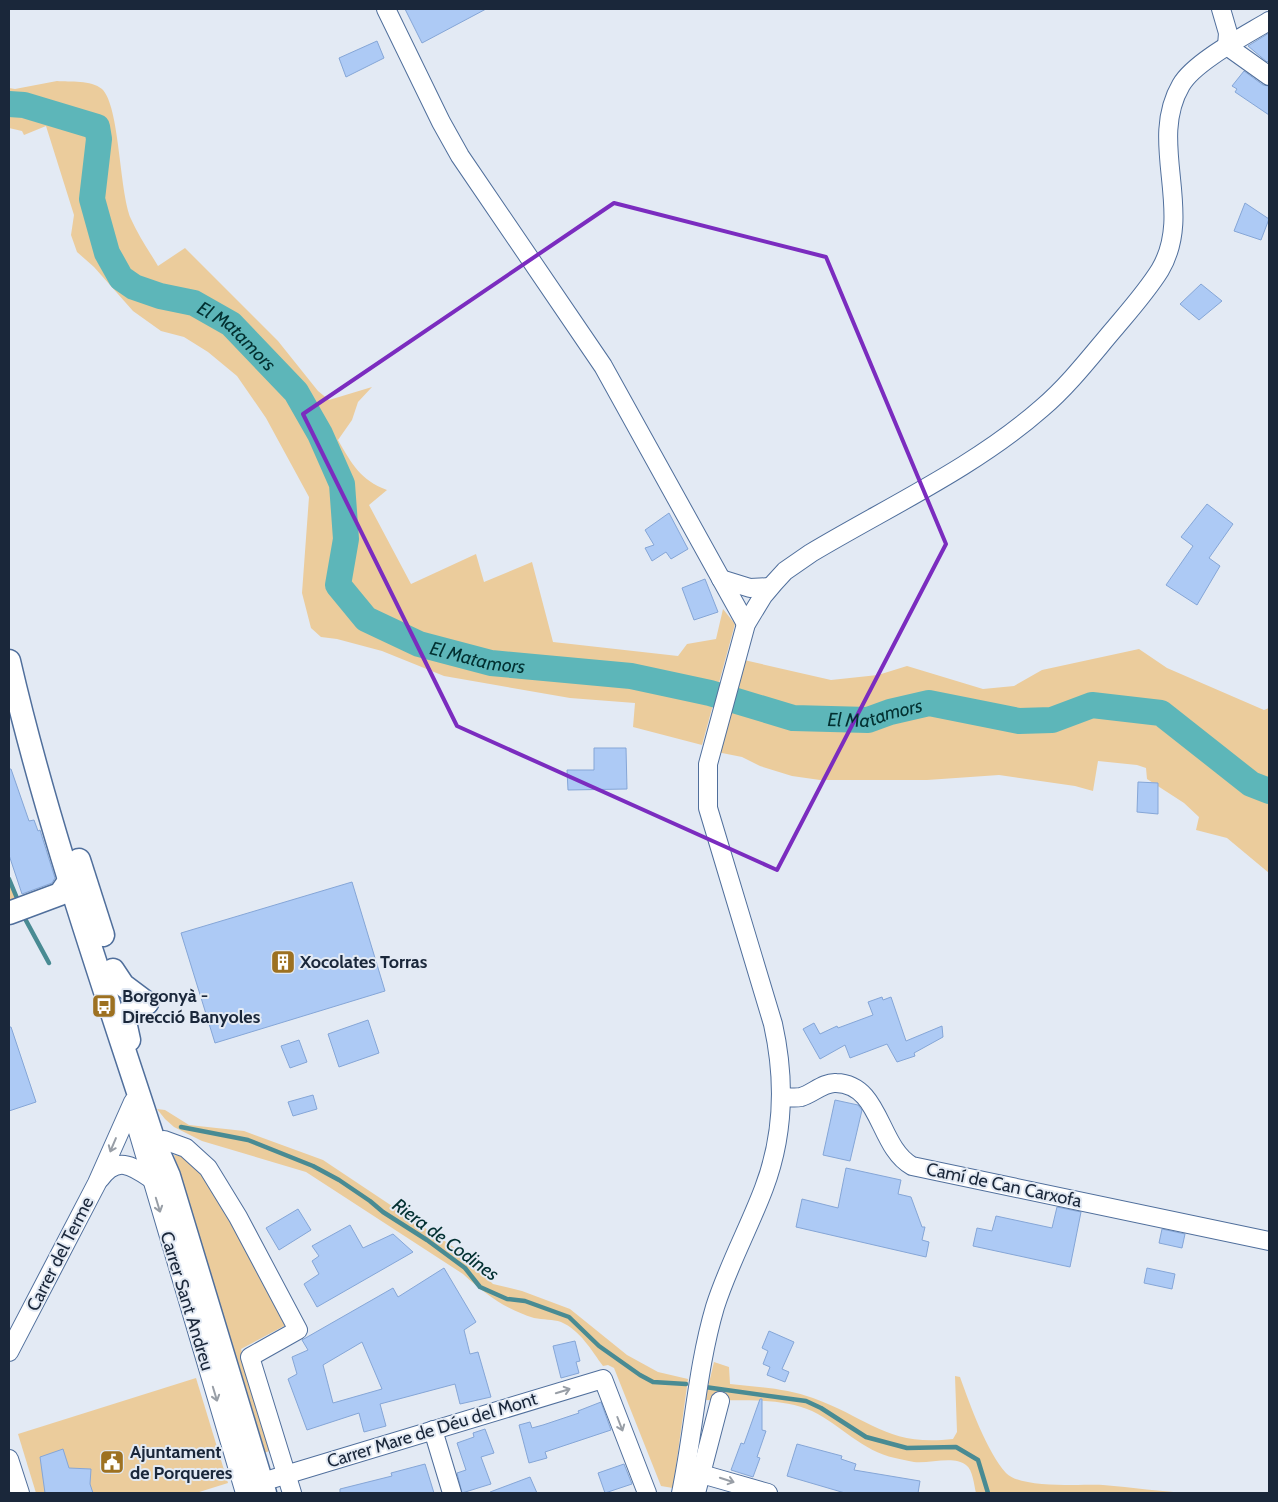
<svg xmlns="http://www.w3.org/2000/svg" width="1278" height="1502" font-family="Cabin,sans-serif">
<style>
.green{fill:#ebcc9c}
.water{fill:#5db6b9;stroke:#498b93}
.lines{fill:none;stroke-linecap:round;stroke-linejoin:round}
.stream{stroke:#498b93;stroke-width:4.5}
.river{stroke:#5db6b9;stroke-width:26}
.building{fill:#adcaf5;stroke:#85a6d7;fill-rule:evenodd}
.minor-casing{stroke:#506f9c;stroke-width:20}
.major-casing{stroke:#506f9c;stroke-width:25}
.minor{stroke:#fff;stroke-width:18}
.major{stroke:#fff;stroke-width:22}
.oneway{stroke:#989ea6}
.marked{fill:none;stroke:#7b2cbf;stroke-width:4;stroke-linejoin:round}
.labels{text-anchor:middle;stroke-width:4;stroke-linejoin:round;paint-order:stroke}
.poi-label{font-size:18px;font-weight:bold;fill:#1a273a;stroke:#e3eaf4;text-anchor:start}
.street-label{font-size:18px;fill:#1a273a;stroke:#e3eaf4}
.water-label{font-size:19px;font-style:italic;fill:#023031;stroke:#e3eaf4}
</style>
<rect width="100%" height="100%" fill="#e3eaf4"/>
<!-- green -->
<g class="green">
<path d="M57,81C70,82 91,80 102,89C120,106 119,191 131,219C138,235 149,251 158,266L185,248L278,341L318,391L329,400L372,387L358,402L352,420L338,440C352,464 360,480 387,490L369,505L411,584L476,554L484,582L532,562L553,642L678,656L687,644L716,639L723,609L735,624L702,745L633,727L635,703L570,698L444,676L382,651L337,639L321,637L311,628L302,593L309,497L266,418L237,376L208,352L184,337L161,331L133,311L94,267L77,252L71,235L74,215L46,126L24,135L22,131L9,128V88L15,89Z"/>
<path d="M1139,649L1167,668L1264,710L1269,708V873L1227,838L1196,830L1199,817L1184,803L1147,779L1146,768L1137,765L1098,761L1093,791L1075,786L999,775L927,780H820L792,776L760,766L742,757L717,752L744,660L831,680L878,675L907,666L983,689L1014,686L1042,670Z"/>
<path d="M9,875L18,897L10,901L9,899Z"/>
<path d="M157,1109L165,1110L189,1125L244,1131L323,1160L455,1248L493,1284L522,1291L570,1309L627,1355L658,1372L688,1379L673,1488L661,1486L614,1368L608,1365L603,1366C592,1351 580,1330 561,1322C553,1319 543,1320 534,1318C505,1309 485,1294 463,1274L306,1172L202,1141L174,1127L165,1119Z"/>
<path d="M174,1155L183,1156L197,1167L215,1193L286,1325L241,1349L272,1450L264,1453Z"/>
<path d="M714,1362L729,1367L730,1384C757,1387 786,1388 813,1398C869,1418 887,1447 953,1439L957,1432L955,1376L960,1377C970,1405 987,1452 1006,1473C1021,1489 1082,1484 1103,1485C1132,1487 1161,1492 1190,1493H976C974,1485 973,1470 966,1465C954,1455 929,1464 914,1462C907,1461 901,1459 895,1458C862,1451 841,1425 812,1411C781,1397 739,1401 705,1400Z"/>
<path d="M196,1378L228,1483L196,1493H36L18,1434Z"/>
</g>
<!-- water -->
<path class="water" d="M862,711L876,714L890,712L869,732L860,726L859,720Z"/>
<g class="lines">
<!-- stream -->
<g class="stream">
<path d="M9,879L19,903"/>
<path d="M23,915L49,963"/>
<path d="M181,1127L248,1140L313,1166L339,1180L370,1201L383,1212L427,1240L465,1268L480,1287L507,1299L525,1301L569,1317L599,1346L640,1375L653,1382L686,1384"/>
<path d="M705,1387L806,1401L821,1408L866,1437L907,1448L956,1447L978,1460L988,1493"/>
</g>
<!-- river -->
<path class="river" id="s1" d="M9,104L24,105L97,127L99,139L92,199L107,253L121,278L134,287L160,296L194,303L231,324L296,392L320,434L342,484L346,539L338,585L366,619L419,644L491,663L631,676L710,693L793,718L868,720L890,712L929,703L1019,721L1052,720L1092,705L1161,713L1251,784L1269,791"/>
</g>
<!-- building -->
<g class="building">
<path d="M405,9H486L422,43Z"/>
<path d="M1269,33V60L1267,62L1248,46Z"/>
<path d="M377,41L384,58L346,77L339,58Z"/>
<path d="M1244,71L1263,85L1269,86V115L1235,92L1237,89L1232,86Z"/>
<path d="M1245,203L1269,219L1261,240L1234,231Z"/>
<path d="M1201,284L1222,301L1199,320L1180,304Z"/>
<path d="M1207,504L1233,524L1209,558L1220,566L1197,605L1166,585L1193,546L1181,537Z"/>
<path d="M669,513L688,549L671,559L666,552L652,561L645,548L654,545L645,530Z"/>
<path d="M705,579L718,612L694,620L682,588Z"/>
<path d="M594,748H626L627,789L568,790L567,770H594Z"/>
<path d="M9,769H11L29,821L34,820L38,831L40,830L55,878L52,883L22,894L9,855Z"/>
<path d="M1138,782L1158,783V814L1137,812Z"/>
<path d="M352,882L385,991L215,1043L181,933Z"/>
<path d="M882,997L883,1000L891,997L906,1041L942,1026L943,1037L914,1053L915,1056L897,1062L887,1044L850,1058L845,1045L820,1059L803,1029L814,1023L820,1034L837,1026L838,1028L873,1015L868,1002Z"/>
<path d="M368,1020L379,1053L339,1067L328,1034Z"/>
<path d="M9,1027H11L36,1102L9,1111Z"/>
<path d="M299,1040L307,1062L290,1068L281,1046Z"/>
<path d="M313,1095L317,1109L293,1116L288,1102Z"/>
<path d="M835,1100L858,1105L862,1110L850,1161L823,1155Z"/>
<path d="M846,1168L901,1180L898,1194L911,1197L922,1227H925L922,1240L929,1242L926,1257L796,1227L802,1199L838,1208Z"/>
<path d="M1057,1207L1081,1212L1070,1267L973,1246L977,1228L992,1231L996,1216L1052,1228Z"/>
<path d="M298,1209L311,1230L279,1250L266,1228Z"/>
<path d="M350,1225L363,1248L393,1234L413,1252L317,1307L304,1284L319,1274L312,1261L319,1256L312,1246Z"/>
<path d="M1162,1229L1185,1234L1182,1248L1159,1243Z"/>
<path d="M444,1268L476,1322L464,1330L470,1354L478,1352L491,1397L460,1404L455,1384L380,1404L386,1426L364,1432L359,1413L307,1430L288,1379L297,1374L292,1357L308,1350L302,1340L393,1288L398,1297ZM362,1342L382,1389L333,1403L323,1365Z"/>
<path d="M1147,1268L1175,1274L1172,1289L1144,1283Z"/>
<path d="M769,1331L794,1342L782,1369L789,1372L785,1382L767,1375L770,1367L763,1364L768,1351L762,1348Z"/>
<path d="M575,1341L580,1361L576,1362L579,1373L561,1378L553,1346Z"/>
<path d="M760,1399H762V1430L766,1431L757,1457L760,1458L753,1477L731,1470L741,1443L744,1444Z"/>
<path d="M601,1402L611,1430L545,1452L547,1458L529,1463L519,1425L530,1422L532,1428L543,1425L579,1413L578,1411Z"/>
<path d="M485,1429L494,1453L481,1457L491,1484L462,1493L457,1473L466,1470L457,1443L474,1437L473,1433Z"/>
<path d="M797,1444L842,1456L841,1459L856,1464L854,1470L920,1481L918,1493H845L787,1476Z"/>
<path d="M63,1449L69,1468L91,1469L90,1484L93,1493H45L40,1457Z"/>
<path d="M425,1464L434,1493H340V1489L392,1476L391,1473Z"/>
<path d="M624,1464L632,1484L605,1493L598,1473Z"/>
<path d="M530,1477L537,1493H490V1492Z"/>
</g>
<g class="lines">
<defs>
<g id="minor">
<path d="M386,9L441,122L460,156L603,366L746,624"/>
<path d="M1221,9L1228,33L1227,46"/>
<path d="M1227,46L1269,76"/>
<path d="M721,579L750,588L770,587"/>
<path d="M781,1097C787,1097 795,1098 801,1097C812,1094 824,1082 836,1083C881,1084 878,1147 912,1166L1269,1241"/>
<path d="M131,1108L245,1493"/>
<path d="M164,1140L186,1148L208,1168L238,1217L298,1330L250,1357L292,1493"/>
<path d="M100,1179C117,1156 131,1165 150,1178"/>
<path d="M9,1352L97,1183L133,1102"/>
<path d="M433,1430L452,1493"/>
<path d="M9,1459L20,1493"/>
<path d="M691,1471L768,1493"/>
<path d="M262,1482L603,1379L647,1493"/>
<path d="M681,1493C694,1431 697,1368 715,1307C728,1266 749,1228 764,1188C784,1135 785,1078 773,1024L708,808V764L746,624L763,596L774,583L785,571L811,553C888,507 975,467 1042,408C1069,385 1091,356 1114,329C1130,310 1147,291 1160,270C1195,211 1147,143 1181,85C1194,62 1246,35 1269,21"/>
<path d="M696,1493L720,1401"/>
</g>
<g id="major">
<path d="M9,661C47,825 103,984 155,1144L169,1176L265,1493"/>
<path d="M79,860L103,935"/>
<path d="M9,913L60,894L69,881"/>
<path d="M113,970L123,985L147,1003"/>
<path d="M129,1040L124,1017L131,1009L147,1003"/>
</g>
</defs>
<!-- minor casing -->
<use href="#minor" class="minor-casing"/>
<!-- major casing -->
<use href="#major" class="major-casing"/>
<!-- minor -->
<use href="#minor" class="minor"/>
<!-- major -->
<use href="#major" class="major"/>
</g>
<!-- one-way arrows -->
<defs><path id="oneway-shaft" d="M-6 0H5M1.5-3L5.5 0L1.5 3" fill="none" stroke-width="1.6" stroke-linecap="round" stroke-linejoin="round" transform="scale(1.25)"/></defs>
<g class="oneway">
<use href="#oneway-shaft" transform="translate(113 1145) rotate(113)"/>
<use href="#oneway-shaft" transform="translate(158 1205) rotate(73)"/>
<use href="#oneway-shaft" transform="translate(563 1391) rotate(-17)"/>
<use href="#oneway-shaft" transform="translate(215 1394) rotate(73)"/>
<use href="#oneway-shaft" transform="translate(620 1424) rotate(69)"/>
<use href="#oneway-shaft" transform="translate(727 1480) rotate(18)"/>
</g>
<!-- marked area -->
<path class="marked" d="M614,203L826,257L946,544L777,870L457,726L303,414Z"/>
<!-- icons -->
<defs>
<symbol id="building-square" viewBox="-11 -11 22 22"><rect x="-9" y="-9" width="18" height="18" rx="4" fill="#9d7121" stroke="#e3eaf4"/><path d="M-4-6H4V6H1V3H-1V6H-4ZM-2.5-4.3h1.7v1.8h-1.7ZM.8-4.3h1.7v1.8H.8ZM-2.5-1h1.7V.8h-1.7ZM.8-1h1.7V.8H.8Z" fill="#fff"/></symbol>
<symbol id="bus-square" viewBox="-11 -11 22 22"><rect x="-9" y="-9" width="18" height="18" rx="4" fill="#9d7121" stroke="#e3eaf4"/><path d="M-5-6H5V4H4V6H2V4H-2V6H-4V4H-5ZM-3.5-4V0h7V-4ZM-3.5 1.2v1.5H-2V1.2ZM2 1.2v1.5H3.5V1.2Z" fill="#fff"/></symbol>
<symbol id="civic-square" viewBox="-11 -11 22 22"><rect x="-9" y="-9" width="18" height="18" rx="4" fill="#9d7121" stroke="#e3eaf4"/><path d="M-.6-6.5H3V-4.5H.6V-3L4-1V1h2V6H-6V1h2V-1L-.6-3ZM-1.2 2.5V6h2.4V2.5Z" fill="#fff"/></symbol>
</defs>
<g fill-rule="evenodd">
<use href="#building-square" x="269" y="948" width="28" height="28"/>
<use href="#bus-square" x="90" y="992" width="28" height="28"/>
<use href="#civic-square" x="98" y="1448" width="28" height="28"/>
</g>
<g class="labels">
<!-- poi labels -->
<g class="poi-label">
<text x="300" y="968">Xocolates Torras</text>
<text x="122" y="1002">Borgonyà -<tspan x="122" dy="21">Direcció Banyoles</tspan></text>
<text x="130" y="1458">Ajuntament<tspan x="130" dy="21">de Porqueres</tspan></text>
</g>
<!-- street labels -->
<g class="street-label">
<text transform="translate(1004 1185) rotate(12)" y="6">Camí de Can Carxofa</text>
<text transform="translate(60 1254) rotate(-63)" y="6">Carrer del Terme</text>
<text transform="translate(187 1301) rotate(73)" y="6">Carrer Sant Andreu</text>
<text transform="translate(432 1430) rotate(-17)" y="6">Carrer Mare de Déu del Mont</text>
</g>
<!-- water labels -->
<g class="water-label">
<text dy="7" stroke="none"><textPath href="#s1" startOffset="381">El Matamors</textPath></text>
<text dy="7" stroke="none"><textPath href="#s1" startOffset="831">El Matamors</textPath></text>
<text dy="7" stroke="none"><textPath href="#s1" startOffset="1236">El Matamors</textPath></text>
<text transform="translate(446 1239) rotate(36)" y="7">Riera de Codines</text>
</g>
</g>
<!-- border -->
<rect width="1278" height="1502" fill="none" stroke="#1a273a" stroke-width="20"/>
</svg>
